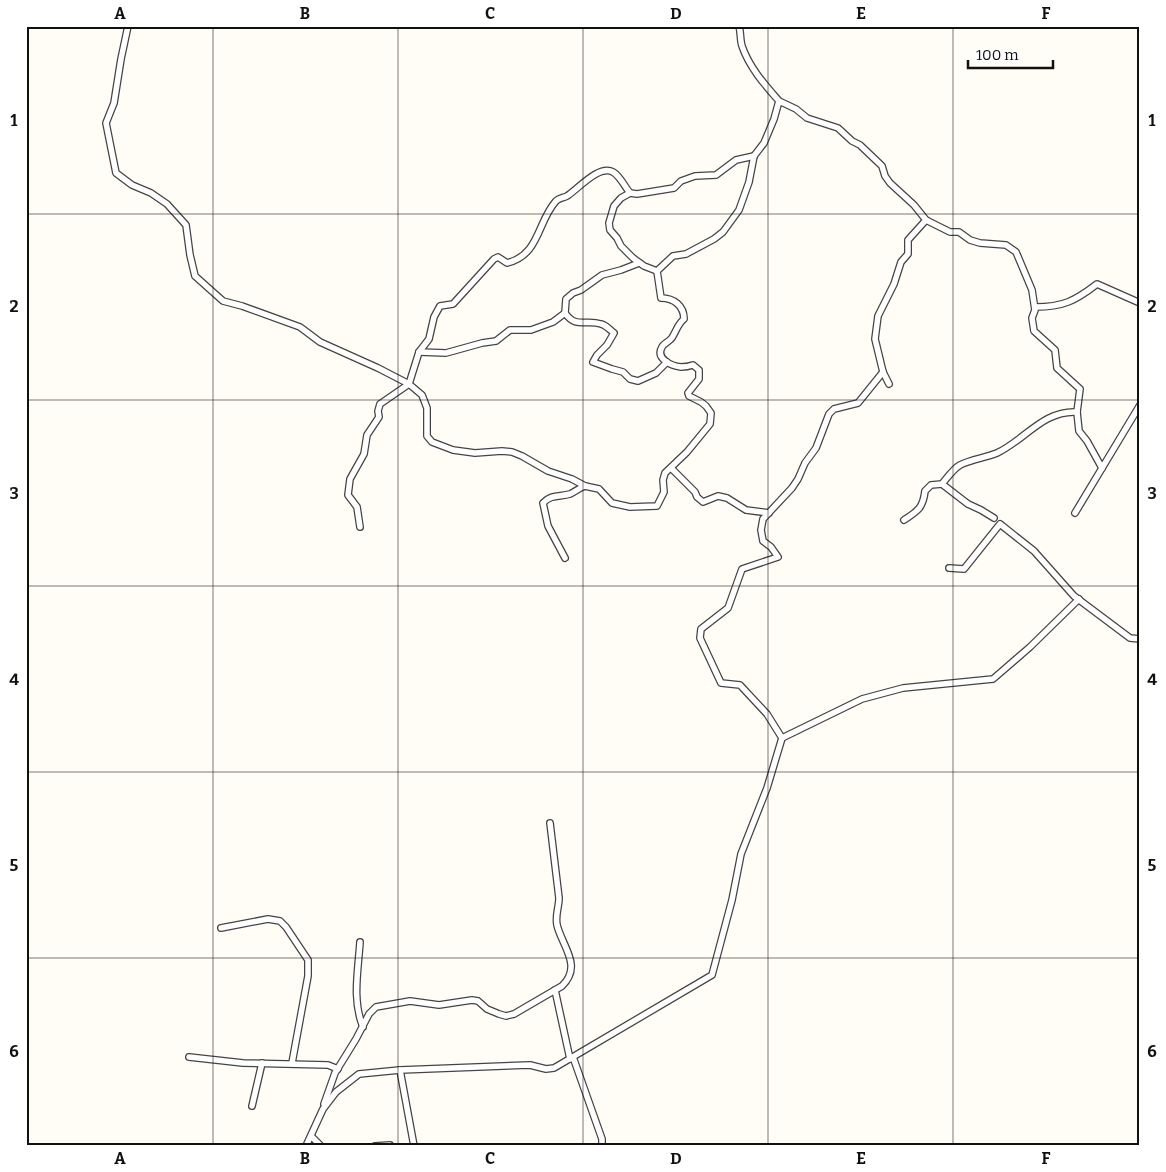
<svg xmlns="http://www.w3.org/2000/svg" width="1166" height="1172" font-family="Bitter,serif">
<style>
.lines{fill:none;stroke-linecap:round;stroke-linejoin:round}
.minor-casing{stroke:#444;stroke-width:8}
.minor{stroke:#fff;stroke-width:5.5}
.grid{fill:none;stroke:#111;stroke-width:1;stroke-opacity:0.55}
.neatline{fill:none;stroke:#111;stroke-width:2}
.grid-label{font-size:16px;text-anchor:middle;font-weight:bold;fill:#111}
</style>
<rect width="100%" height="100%" fill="#fffdf5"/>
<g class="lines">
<defs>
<g id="minor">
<path d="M128,26L121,59L114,103L106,123L116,173L132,185L151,193L167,204L186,225L190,255L195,276L223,301L242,306L300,327L320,342L378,368L409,384L422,395L427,408V436L432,442L453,450L475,453L502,451L512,452L522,456L548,471L572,479L585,486L599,489L612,503L630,507L657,506L664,492L663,480L665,473L687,452L710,424L711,413L706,406L701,402L689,396L688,393L699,379V370L693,365C690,366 685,367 681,367C672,366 655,359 662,347C664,343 671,341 673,336C677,329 678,324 684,319C684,306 674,298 661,298L657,271L673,256L686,254L714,239L723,232L739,210L749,182L754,156L764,143L774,119L779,101C765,85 749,67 742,46C740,40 741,33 739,26"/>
<path d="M779,101L796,109L807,118L838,128L852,141L860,145L882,166L885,176L890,183L914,205L926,220L950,232H959L970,240L980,243L1006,245L1016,252L1032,290L1035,310L1032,318L1034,331L1055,350L1057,368L1080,389L1077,412L1079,431L1087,441L1102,468"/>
<path d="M639,263L621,270L602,275L581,290L573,293L566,299L565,313C576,329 586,319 601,324C606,325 610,330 614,333L607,345L597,355L593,362L612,369L623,372L630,379L638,381L656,373L667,362"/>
<path d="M657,271L644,266L633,258L621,246L617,238L610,230L609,223L614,206L621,198L630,193L637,194L674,188L681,181L695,176L716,175L736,160L754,156"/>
<path d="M1035,307C1063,307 1075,301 1097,284L1140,303"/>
<path d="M419,352L446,353L482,343L496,341L510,330H531L553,322L565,313"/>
<path d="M883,372L858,403L834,409L829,414L816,448L805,463L798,479L792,488L763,519L761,530L763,541L771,547L778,557L742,569L728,608L701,629L700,638L721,683L740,685L767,714L782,738L862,699L903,688L993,679L1030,647L1079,599"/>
<path d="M889,384L883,372L875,339L878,316L894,284L901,262L908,254V240L926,220"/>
<path d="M671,468L695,492L697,497L703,502L718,496L727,498L746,510L769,513"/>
<path d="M942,484L968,504L981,510L994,518"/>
<path d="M1075,513L1140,405"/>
<path d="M904,520C918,511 923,508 925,491L931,485L942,484C947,478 953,469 960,465C972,459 985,458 997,453C1025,440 1043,410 1077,412"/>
<path d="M360,527L357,507L348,495L350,479L364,454L367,435L379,417L378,411L380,404L409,384L419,352L429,339L434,317L440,306L453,304L494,259L498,257L507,263C540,255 537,222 556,201C559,198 563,198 567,196C577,190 599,164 613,172C620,176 625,187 630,193"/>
<path d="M565,558L548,526L543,503C551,494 560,497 570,494C575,492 579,488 585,486"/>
<path d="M949,568L964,569L1000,524L1034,551L1074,596L1130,638L1140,639"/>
<path d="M221,928L268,919L280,921L286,927L308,960V976L292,1063"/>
<path d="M360,942C358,972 352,1000 363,1027"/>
<path d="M555,990L570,1059"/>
<path d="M189,1057L243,1063L328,1065L338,1069"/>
<path d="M573,1057L602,1139V1146"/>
<path d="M400,1070L414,1146"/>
<path d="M324,1104L335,1073L356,1039L369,1014L376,1007L410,1001L439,1005L472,1000L478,1001L487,1009L499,1014L506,1016L514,1014L562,986C583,966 562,946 557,925C555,915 559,907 559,898L550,823"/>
<path d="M252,1106L262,1063"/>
<path d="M311,1136L321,1146"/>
<path d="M306,1146L323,1109L336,1092L359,1074L400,1070L530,1065L546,1069L554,1068L712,975L732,900L741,854L767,788L782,738"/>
<path d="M375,1146L390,1145"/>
</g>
</defs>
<!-- minor casing -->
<use href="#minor" class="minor-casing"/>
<!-- minor -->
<use href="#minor" class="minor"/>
</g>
<!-- grid -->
<path class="grid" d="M213,26V1146M398,26V1146M583,26V1146M768,26V1146M953,26V1146M26,214H1140M26,400H1140M26,586H1140M26,772H1140M26,958H1140"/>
<!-- border -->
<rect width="1166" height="1172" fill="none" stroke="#ffffff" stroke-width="55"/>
<!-- scale -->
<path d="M968 60v8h85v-8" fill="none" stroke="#111111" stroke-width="2.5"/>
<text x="976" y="60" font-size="15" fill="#111111" stroke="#ffffff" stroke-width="4" paint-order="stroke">100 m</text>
<rect x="28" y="28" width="1110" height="1116" class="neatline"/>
<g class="grid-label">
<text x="120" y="19">A</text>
<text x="305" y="19">B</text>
<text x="490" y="19">C</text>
<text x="676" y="19">D</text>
<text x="861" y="19">E</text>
<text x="1046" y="19">F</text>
<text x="14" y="126">1</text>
<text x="1152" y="126">1</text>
<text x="14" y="312">2</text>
<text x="1152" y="312">2</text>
<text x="14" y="499">3</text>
<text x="1152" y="499">3</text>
<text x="14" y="685">4</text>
<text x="1152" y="685">4</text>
<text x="14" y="871">5</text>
<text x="1152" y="871">5</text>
<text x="14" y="1057">6</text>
<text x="1152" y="1057">6</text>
<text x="120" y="1164">A</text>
<text x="305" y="1164">B</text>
<text x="490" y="1164">C</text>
<text x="676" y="1164">D</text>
<text x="861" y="1164">E</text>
<text x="1046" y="1164">F</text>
</g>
</svg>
